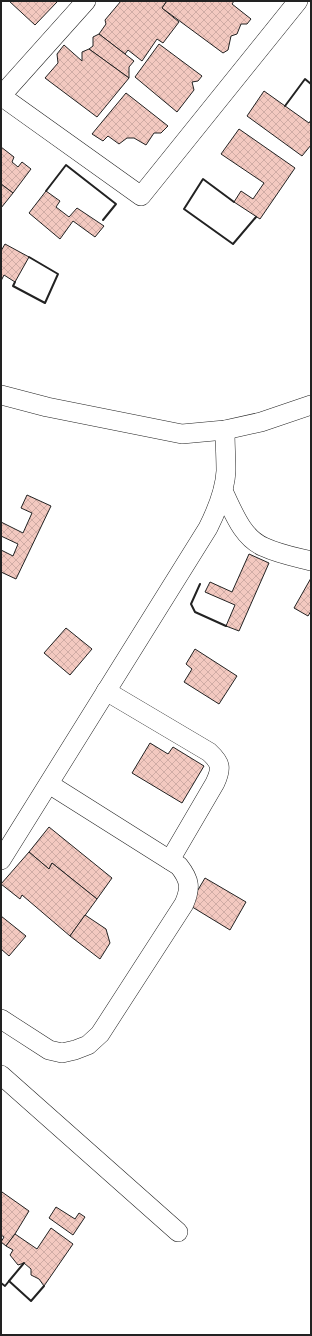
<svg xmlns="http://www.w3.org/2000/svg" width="312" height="1336" font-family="Montserrat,sans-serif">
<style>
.building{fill:url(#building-cross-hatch);stroke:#222}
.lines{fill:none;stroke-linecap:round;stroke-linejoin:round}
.street-casing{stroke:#222;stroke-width:20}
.street{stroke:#fff;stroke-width:19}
.wall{stroke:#222;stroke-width:2}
</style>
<defs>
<pattern id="building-cross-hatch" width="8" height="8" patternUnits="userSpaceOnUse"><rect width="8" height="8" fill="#f3c9c0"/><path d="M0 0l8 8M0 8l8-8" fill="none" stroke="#d0aca5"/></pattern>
</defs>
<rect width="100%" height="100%" fill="#fff"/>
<!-- building -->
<g class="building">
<path d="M9,1H56L57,2L35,25Z"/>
<path d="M121,1H167L162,8L179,22L163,43L157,39L142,61L128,50L125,54L99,34L106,24L105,20Z"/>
<path d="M167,1H234L232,4L251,19L247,24H241L237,34L231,36L228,50L223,53L162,8Z"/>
<path d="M99,34L134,61L129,67V78L89,49L93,46V37Z"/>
<path d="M159,44L202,76L198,81L192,82L194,90L177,112L135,77Z"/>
<path d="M64,45L82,61V52L89,49L129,78L97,117L45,78L58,63L57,54Z"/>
<path d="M264,91L309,123L311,120V145L302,156L247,116Z"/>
<path d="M126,93L168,126L161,133H154L146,145L134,138H127L119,144L108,136L103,141L92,134Z"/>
<path d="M239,129L295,168L260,219L234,202L241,191L253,199L264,183L221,154Z"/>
<path d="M1,147L14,157L12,162L18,167L22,162L31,169L13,193L1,184Z"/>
<path d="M1,184L13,193L1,208Z"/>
<path d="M46,191L60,201L56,207L69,217L77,208L104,226L95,237L73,221L60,239L29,213Z"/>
<path d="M5,244L29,257L15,282L4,275L1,281V251Z"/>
<path d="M27,495L51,506L16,579L1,572V550L13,556L18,544L1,536V522L23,533L32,513L21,508Z"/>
<path d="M249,554L269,563L239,631L226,626L235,605L205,592L210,582L232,592Z"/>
<path d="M311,578V611L308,616L294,608Z"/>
<path d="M66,628L92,649L70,675L44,653Z"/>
<path d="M195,649L237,676L219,704L184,682L192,669L186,664Z"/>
<path d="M150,743L168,754L173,747L204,766L182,803L132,773Z"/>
<path d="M49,827L112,878L97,899L52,863L49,869L29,852Z"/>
<path d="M29,852L49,869L52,863L97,899L70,936L22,895L20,899L1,884Z"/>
<path d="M205,878L246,902L230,930L189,905Z"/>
<path d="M85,915L106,929L110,943L100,959L70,936Z"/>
<path d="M1,916L26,936L9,956L1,949Z"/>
<path d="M2,1192L29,1211L15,1234L6,1246L1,1242L4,1237L1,1235V1194Z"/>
<path d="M56,1207L75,1219L79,1213L85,1217L73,1235L49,1218Z"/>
<path d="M51,1228L73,1244L44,1286L39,1279L31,1275V1269L24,1263L18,1265L10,1255L13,1250L6,1246L15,1234L37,1249Z"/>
</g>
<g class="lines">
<defs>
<g id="street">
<path d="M1,96L141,196L298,1"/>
<path d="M1,96L86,1"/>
<path d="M1,395L47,407L182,434L225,430L261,422L311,405"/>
<path d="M223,491C233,511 242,538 264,547C279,554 295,557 311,561"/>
<path d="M106,691L209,752C221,763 222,768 215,783L170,860"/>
<path d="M1,860L208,528C217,510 225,491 226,471C226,458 225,444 225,430"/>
<path d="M1,1019L49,1050L62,1053L75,1050L88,1045L100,1034L184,904C191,888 190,880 179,866L49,784"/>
<path d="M1,1075L178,1232"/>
</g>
</defs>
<!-- street casing -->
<use href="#street" class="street-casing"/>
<!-- street -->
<use href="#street" class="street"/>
<!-- wall -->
<g class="wall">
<path d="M285,106L305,79L311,84"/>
<path d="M46,191L66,165L116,204L103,220"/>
<path d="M234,202L203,179L184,209L233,244L256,217"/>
<path d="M15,282L13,286L45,303L58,274L29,257"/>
<path d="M200,584L191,604L195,612L226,626"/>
<path d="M9,1281L24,1263"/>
<path d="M1,1283L5,1286L9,1281L31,1301L44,1286"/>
</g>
</g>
<!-- border -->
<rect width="312" height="1336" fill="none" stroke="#222222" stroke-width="4"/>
</svg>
